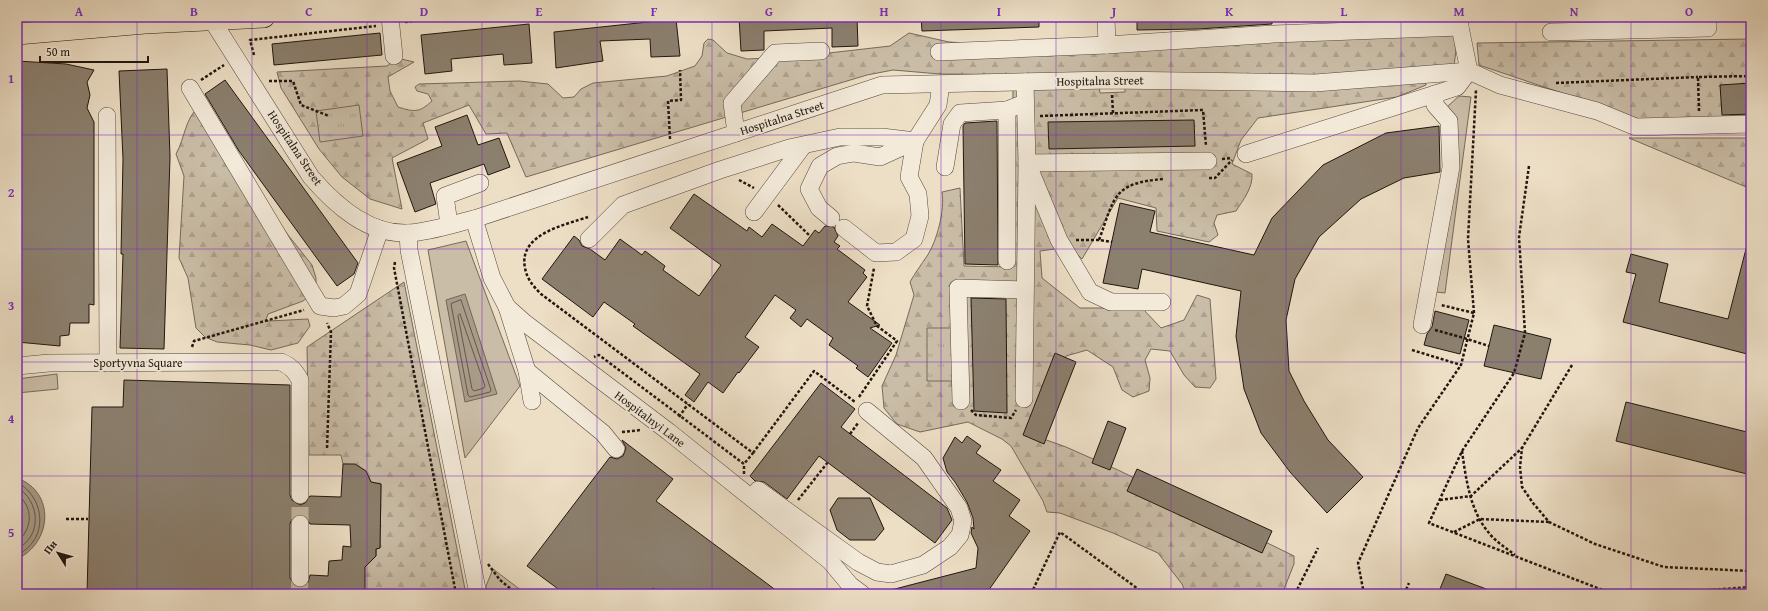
<svg xmlns="http://www.w3.org/2000/svg" width="1768" height="611" font-family="'Gentium Book Plus',serif">
<style>
.grass{fill:#cabda7;stroke:#766a5a}
.forest{fill:url(#forest-firs);stroke:#766a5a}
.park{fill:url(#park-tufts);stroke:#766a5a}
.water{fill:#a89b87;stroke:#726657}
.lines{fill:none;stroke-linecap:round;stroke-linejoin:round}
.shore{stroke:#64584a;stroke-width:1}
.building{fill:#8b7f6e;stroke:#21160e;fill-rule:evenodd}
.minor-tunnel{stroke:#c4b7a1;stroke-width:17;stroke-dasharray:17 8;stroke-linecap:butt}
.minor-casing{stroke:#54483c;stroke-width:18}
.major-casing{stroke:#21160e;stroke-width:22}
.path{stroke:#21160e;stroke-width:2.5;stroke-dasharray:3 2;stroke-linecap:butt}
.minor{stroke:#f3eada;stroke-width:17}
.major{stroke:#eddfc6;stroke-width:21}
.path-bridge{stroke:#21160e;stroke-width:2.5;stroke-dasharray:3 2;stroke-linecap:butt}
.grid{fill:none;stroke:#7b2cbf;stroke-width:1;stroke-opacity:0.55}
.labels{text-anchor:middle;stroke-width:3.5;stroke-linejoin:round;paint-order:stroke}
.street-label{font-size:12px;fill:#21160e;stroke:#f3eada}
.neatline{fill:none;stroke:#7b2cbf;stroke-width:1.5}
.grid-label{font-size:13px;text-anchor:middle;font-weight:bold;fill:#7b2cbf}
</style>
<defs>
<pattern id="forest-firs" width="22" height="20" patternUnits="userSpaceOnUse"><rect width="22" height="20" fill="#cabda7"/><path d="M5 1l3.5 6h-7zM16 11l3.5 6h-7z" fill="#ada28f"/></pattern>
<pattern id="park-tufts" width="24" height="20" patternUnits="userSpaceOnUse"><rect width="24" height="20" fill="#cabda7"/><path d="M3 7l-1-3M5 7V3M7 7l1-3M15 17l-1-3M17 17v-4M19 17l1-3" fill="none" stroke="#ada28f"/></pattern>
</defs>
<rect width="100%" height="100%" fill="#eddfc6"/>
<filter id="stains"><feTurbulence type="fractalNoise" baseFrequency=".005" numOctaves="4"/><feColorMatrix values="0 0 0 0 .2 0 0 0 0 .09 0 0 0 0 .02 0 0 0 .5 -.17"/></filter>
<radialGradient id="worn" r=".72"><stop offset=".6" stop-color="#630" stop-opacity="0"/><stop offset="1" stop-color="#630" stop-opacity=".3"/></radialGradient>
<!-- grass -->
<g class="grass">
<path d="M1459,96L1471,97L1445,293L1436,292L1447,107Z"/>
<path d="M466,241L520,386L465,458L428,250Z"/>
<path d="M57,374L58,389L17,393V379Z"/>
<path d="M493,569L526,594H487L486,586Z"/>
</g>
<!-- forest -->
<g class="forest">
<path d="M1451,29L1457,42L1454,66L1319,77L940,74L893,70L867,75L526,177L507,133L486,134L469,105L423,123L428,139L392,158L402,209L370,199L342,177L319,149L281,88L277,72L387,66L397,58L414,62L388,77L390,91L398,107C414,112 419,113 432,101L428,94L417,91L415,87L419,84L519,81L548,84L563,98L574,97L581,89L593,83L667,76L695,66L702,56L704,43L708,39L713,40L727,53L747,59L794,57L890,46L909,33L949,42L1099,51Z"/>
<path d="M1751,39V117L1639,119L1479,65L1477,43Z"/>
<path d="M1425,78L1426,85L1397,97L1258,118L1241,140L1232,164L1252,174C1253,188 1243,200 1236,211L1217,215L1214,223L1218,235L1209,242L1157,231L1156,208L1118,198L1082,259L1069,247L1040,251L1042,278L1080,308H1142L1161,328L1184,320L1197,295L1210,299L1216,379L1210,388L1195,387L1184,375L1170,351L1151,349L1145,360L1150,378L1149,391L1133,397L1122,390L1113,367L1087,350L1066,356L1044,412L1038,437L1066,447L1118,470L1294,556V564L1282,594H1186L1182,584L1158,553L1113,533L1060,513L1047,512L1043,501L1011,446L1002,439L968,422L920,432L897,424L884,408L882,386L896,355L914,295L910,282C915,273 921,265 927,256C937,241 945,210 942,192L960,188L964,266L1012,267L1013,87L1099,85L1100,93L1125,92V85Z"/>
<path d="M199,107L288,235L312,265L316,278V291L303,301L268,314L266,320L269,321L308,319L310,326L298,343L271,350L250,345L217,342L205,337L196,328L188,278L179,258L184,176L176,154C185,138 185,118 199,107Z"/>
<path d="M1629,138H1751V189Z"/>
<path d="M404,282L466,594H365L358,572L376,556V549L380,548L381,484L371,482C365,468 358,464 343,464L341,455H309L307,347Z"/>
</g>
<!-- park -->
<g class="park">
<path d="M359,105L363,136L320,142L316,111Z"/>
<path d="M927,328H952L953,381H927Z"/>
</g>
<!-- water -->
<g class="water">
<path d="M465,294L497,394L465,402L446,300Z"/>
<path d="M17,478C56,492 52,543 17,559Z"/>
</g>
<g class="lines">
<!-- shore -->
<g class="shore">
<path d="M461,300L491,390L490,392L470,397L468,395L451,304Z"/>
<path d="M460,314L485,386L484,388L474,391L472,389L458,316Z"/>
<path d="M17,482C46,498 49,540 17,555"/>
<path d="M17,487C40,501 43,536 17,549"/>
<path d="M17,494C34,507 33,529 17,542"/>
</g>
</g>
<!-- building -->
<g class="building">
<path d="M739,17H857L858,46L832,47V28L764,31V50L741,51Z"/>
<path d="M921,17H1039V27L922,31Z"/>
<path d="M1137,17H1272V24L1198,29L1137,30Z"/>
<path d="M676,19L680,56L651,57L650,39L600,41L603,61L556,68L554,32Z"/>
<path d="M529,24L532,63L504,65L503,54L451,59L452,71L425,74L421,35Z"/>
<path d="M380,33L382,55L274,65L272,44Z"/>
<path d="M17,61L66,64L94,70L87,82L90,95L87,108L94,122V305L89,304V323H70L69,335L60,336V346L17,342Z"/>
<path d="M167,69L170,157L164,349L120,348L123,254H121L123,159L119,71Z"/>
<path d="M225,80L358,263L354,274L337,286L239,151L205,94Z"/>
<path d="M1751,83V114L1722,115L1720,85Z"/>
<path d="M467,115L478,145L499,138L510,167L488,175L484,164L430,183L436,204L415,212L397,163L442,146L435,127Z"/>
<path d="M1194,120L1195,146L1049,149L1048,122Z"/>
<path d="M997,121L998,265L965,264L963,126L965,123Z"/>
<path d="M1439,126L1440,172L1404,178L1361,199L1319,237L1295,279L1286,320L1289,371L1304,401L1328,440L1363,477L1327,513L1290,472L1261,433L1244,389L1236,336L1241,291L1142,269L1138,289L1103,283L1120,203L1155,211L1150,232L1254,255L1272,218L1323,165L1386,133Z"/>
<path d="M694,194L747,231L749,227L762,237L772,224L803,246L815,230L819,233L825,226L834,227L838,236L834,242L840,246L837,249L865,270L863,273L867,277L848,302L880,325L870,328L892,343L868,377L856,368L858,366L829,345L833,338L807,319L801,327L790,318L796,310L775,295L745,337L759,347L739,373L738,372L723,393L708,382L694,402L685,395L700,374L633,326L635,324L604,302L593,317L542,279L574,236L579,240L582,246L590,249L605,260L620,239L642,255L645,251L665,266L663,270L699,296L721,265L670,228Z"/>
<path d="M1747,245L1751,246V355L1623,322L1636,274L1626,272L1631,254L1668,264L1659,302L1728,319Z"/>
<path d="M971,298L1006,299L1007,413L974,411Z"/>
<path d="M1435,311L1469,320L1460,354L1424,345L1427,334L1432,327Z"/>
<path d="M1494,325L1551,339L1541,379L1484,366Z"/>
<path d="M1055,353L1076,362L1044,444L1023,435Z"/>
<path d="M124,380L290,385V495L292,500L300,505L305,503L310,496L341,497L343,464H355L366,471L371,482L381,484L380,548L376,549V556L365,567V594H87L92,407H123ZM300,514L305,516L310,524L350,525L351,547L343,546L342,560L329,561L328,576L310,575L308,583L300,588L295,586L290,578V524L292,519Z"/>
<path d="M821,383L855,409L841,427L947,508L952,520L935,543L819,456L787,499L764,482L755,481L750,476Z"/>
<path d="M1626,402L1751,433V475L1616,441Z"/>
<path d="M1108,421L1126,428L1110,470L1092,463Z"/>
<path d="M967,436L981,446L976,453L1001,470L993,481L1020,500L1009,516L1030,531L986,594H891V590L976,568L978,548L971,533L972,527L974,529L973,518L967,502L955,482L947,472L943,458L955,437L962,443Z"/>
<path d="M622,440L673,479L656,501L781,594H661L653,588L648,594H565L527,566L610,457L617,459L623,456L626,448Z"/>
<path d="M1137,469L1272,531L1262,553L1127,491Z"/>
<path d="M838,498H870L884,529L875,540H850L837,530L830,510Z"/>
<path d="M1446,574L1497,593V594H1453L1440,589Z"/>
</g>
<g class="lines">
<!-- minor-tunnel -->
<g class="minor-tunnel">
<path d="M300,524V495"/>
<path d="M299,594L300,578"/>
</g>
<defs>
<g id="minor">
<path d="M390,17L394,56"/>
<path d="M1106,17L1107,45"/>
<path d="M212,20L311,177C335,205 368,235 408,233C430,232 453,224 474,219L882,85L1110,80L1315,83L1469,71L1500,85L1597,111L1636,127L1751,124"/>
<path d="M1551,32L1708,28V17"/>
<path d="M939,52L1107,45L1274,34L1460,27"/>
<path d="M190,88L320,306L334,308L344,306L358,294L380,229"/>
<path d="M107,116L108,363"/>
<path d="M736,133L732,103L775,53L821,51"/>
<path d="M1246,154L1457,87L1469,71L1460,27V17"/>
<path d="M1027,163L1208,161"/>
<path d="M945,167L952,124L960,113L1007,110"/>
<path d="M1030,170L1059,240L1090,292L1111,302H1162"/>
<path d="M754,212L803,146"/>
<path d="M831,218L819,208L809,189L820,166L837,156L854,153L880,157L915,141L909,177L918,194L920,216L914,239L896,252L876,253L844,228"/>
<path d="M474,219L492,278L507,307L525,323L669,432L830,561L850,585L862,594"/>
<path d="M449,224L445,196L480,183"/>
<path d="M408,233L409,250L478,594"/>
<path d="M589,239L623,205L720,170L789,148L840,137H882L915,141L938,105L941,84"/>
<path d="M1007,261V110L1025,103"/>
<path d="M507,307L527,371L532,401"/>
<path d="M1422,325L1451,167L1449,121L1435,105V94"/>
<path d="M17,366L49,363L281,362C291,366 295,371 300,380V495"/>
<path d="M527,371L603,433L616,449"/>
<path d="M1024,399L1027,163L1025,82"/>
<path d="M961,401L958,288L1025,290"/>
<path d="M758,490L858,562L877,572L891,574L923,565L950,547L960,535L963,521L959,508L924,458L867,411"/>
<path d="M300,578V524"/>
</g>
<path id="major" d="M17,34L145,23L264,17"/>
</defs>
<!-- minor casing -->
<use href="#minor" class="minor-casing"/>
<!-- major casing -->
<use href="#major" class="major-casing"/>
<!-- path -->
<g class="path">
<path d="M405,22L447,17"/>
<path d="M254,55L250,40L376,26"/>
<path d="M201,80L224,65"/>
<path d="M269,81H293L301,105L329,116"/>
<path d="M1556,83L1698,77"/>
<path d="M1112,95L1113,113"/>
<path d="M1699,111L1698,77L1751,76"/>
<path d="M1040,116L1203,110L1206,146"/>
<path d="M670,139L668,101L681,100L680,70"/>
<path d="M1222,159L1232,158"/>
<path d="M1529,166L1519,237L1525,333L1514,373L1462,451L1429,523L1613,594"/>
<path d="M1209,178H1215L1232,160"/>
<path d="M739,180L754,188"/>
<path d="M778,205L810,236"/>
<path d="M588,217C565,225 518,234 525,268C527,279 533,286 541,294L753,453L744,464L599,355L594,357"/>
<path d="M1076,240H1099L1112,242"/>
<path d="M1099,240C1115,196 1113,183 1164,179"/>
<path d="M395,262L394,268L456,594"/>
<path d="M1474,313L1468,239L1476,90"/>
<path d="M1435,330L1464,338"/>
<path d="M192,347L194,341L304,310"/>
<path d="M1412,350L1461,365L1474,313L1441,305"/>
<path d="M1572,365L1522,448L1520,467L1522,487L1533,503L1549,522L1595,544L1664,567L1751,571"/>
<path d="M859,397L897,341L877,326L867,306L874,268"/>
<path d="M971,410L976,415L1011,418L1016,410"/>
<path d="M679,417L688,404"/>
<path d="M622,432L641,430"/>
<path d="M850,434L858,423"/>
<path d="M327,448L331,332L327,323"/>
<path d="M1462,451C1466,479 1470,511 1489,533C1495,541 1506,548 1515,555"/>
<path d="M753,453L814,371L855,402"/>
<path d="M744,474V464"/>
<path d="M798,500L828,462"/>
<path d="M1440,500L1471,496L1522,448"/>
<path d="M66,519H88"/>
<path d="M1454,532L1480,519L1549,522"/>
<path d="M488,564L500,580L517,594"/>
<path d="M1031,594L1060,532L1145,594"/>
<path d="M1295,594L1318,548"/>
<path d="M1364,594L1358,563L1418,428L1461,365"/>
<path d="M1404,594L1409,583"/>
<path d="M1653,594L1751,587"/>
</g>
<!-- minor -->
<use href="#minor" class="minor"/>
<!-- major -->
<use href="#major" class="major"/>
<!-- path-bridge -->
<path class="path-bridge" d="M1464,338L1489,346"/>
</g>
<!-- grid -->
<path class="grid" d="M137,17V594M252,17V594M367,17V594M482,17V594M597,17V594M712,17V594M827,17V594M941,17V594M1056,17V594M1171,17V594M1286,17V594M1401,17V594M1516,17V594M1631,17V594M17,135H1751M17,249H1751M17,362H1751M17,476H1751"/>
<g class="labels">
<!-- street labels -->
<g class="street-label">
<text transform="translate(1100 81) rotate(-1)" y="4">Hospitalna Street</text>
<text transform="translate(782 118) rotate(-18)" y="4">Hospitalna Street</text>
<text transform="translate(295 148) rotate(56)" y="4">Hospitalna Street</text>
<text x="138" y="367">Sportyvna Square</text>
<text transform="translate(650 419) rotate(37)" y="4">Hospitalnyi Lane</text>
</g>
</g>
<!-- margin -->
<rect width="1768" height="611" fill="none" stroke="#eddfc6" stroke-width="44"/>
<!-- north arrow -->
<g transform="translate(58 553) rotate(307)" stroke="#f3eada" stroke-width="3" paint-order="stroke">
<path d="M0-3L7 15L0 10L-7 15Z" fill="#21160e"/>
<text y="-6" font-size="11" font-weight="bold" text-anchor="middle" fill="#21160e">Пн</text>
</g>
<!-- scale -->
<path d="M40 56v6h108v-6" fill="none" stroke="#21160e" stroke-width="2"/>
<text x="46" y="56" font-size="12" fill="#21160e" stroke="#f3eada" stroke-width="3" paint-order="stroke">50 m</text>
<rect x="22" y="22" width="1724" height="567" class="neatline"/>
<g class="grid-label">
<text x="79" y="16">A</text>
<text x="194" y="16">B</text>
<text x="309" y="16">C</text>
<text x="424" y="16">D</text>
<text x="539" y="16">E</text>
<text x="654" y="16">F</text>
<text x="769" y="16">G</text>
<text x="884" y="16">H</text>
<text x="999" y="16">I</text>
<text x="1114" y="16">J</text>
<text x="1229" y="16">K</text>
<text x="1344" y="16">L</text>
<text x="1459" y="16">M</text>
<text x="1574" y="16">N</text>
<text x="1689" y="16">O</text>
<text x="11" y="83">1</text>
<text x="11" y="197">2</text>
<text x="11" y="310">3</text>
<text x="11" y="423">4</text>
<text x="11" y="537">5</text>
</g>
<rect width="100%" height="100%" filter="url(#stains)"/>
<rect width="100%" height="100%" fill="url(#worn)"/>
</svg>
